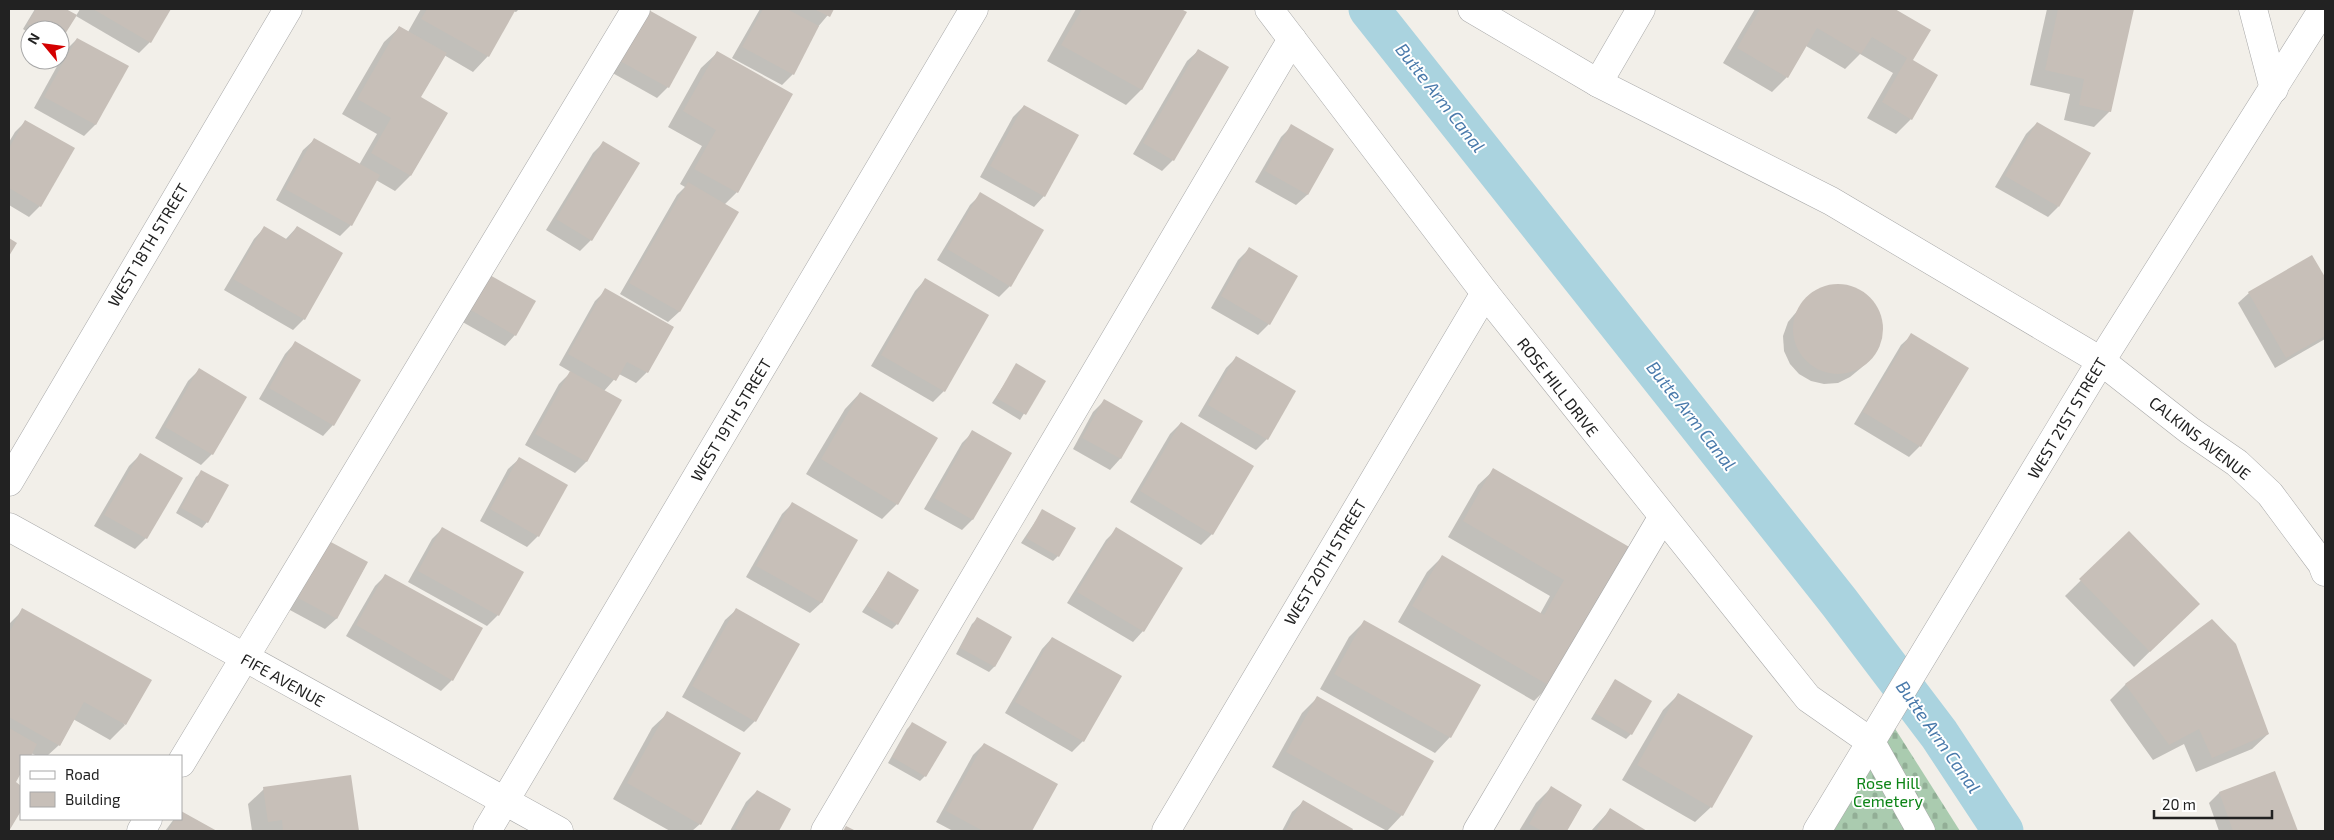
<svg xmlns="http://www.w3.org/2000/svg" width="2334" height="840" font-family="'Exo 2',sans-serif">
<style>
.cemetery{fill:url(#cemetery-stones)}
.shadow{fill:#0003}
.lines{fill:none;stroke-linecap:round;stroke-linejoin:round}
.canal{stroke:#aad3df;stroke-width:41}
.building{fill:#c7bfb8}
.minor-casing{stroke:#a9a9a9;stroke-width:29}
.minor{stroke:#fff;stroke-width:28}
.labels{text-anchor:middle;stroke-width:4;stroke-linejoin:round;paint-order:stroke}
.street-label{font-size:16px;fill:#222;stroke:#fff}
.park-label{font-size:16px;fill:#0c8416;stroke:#fff}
.water-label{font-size:18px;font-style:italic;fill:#4a7aab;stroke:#fff}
</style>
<defs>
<pattern id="cemetery-stones" width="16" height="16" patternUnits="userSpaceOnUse" patternTransform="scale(1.25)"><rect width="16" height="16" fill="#aacbaf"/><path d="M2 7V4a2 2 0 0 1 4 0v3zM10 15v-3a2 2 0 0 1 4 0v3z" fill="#92ae96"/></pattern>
</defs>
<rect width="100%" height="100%" fill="#f2efe9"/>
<!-- cemetery -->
<path class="cemetery" d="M1887,716L1960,831H1817Z"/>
<!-- shadow -->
<g class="shadow">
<path d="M35,9H64L75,15L60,40V30H30V34L23,29Z"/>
<path d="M80,9H170L150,42L139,53L76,16Z"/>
<path d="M421,9H519L516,12L513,11L488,56L473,72L444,55L419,98L410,176L395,191L376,180L351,225L340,236L276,200L303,150L314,140L359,165L377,134L342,114L384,42L400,27L408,32Z"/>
<path d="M760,9H833L817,28L793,74L782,85L732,58Z"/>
<path d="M1076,9H1179L1185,12L1141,90L1126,105L1047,61Z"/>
<path d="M1755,9H1892L1929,30L1911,61V119L1896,134L1867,118L1893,73L1860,54L1845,69L1806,46L1787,77L1772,92L1723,63Z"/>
<path d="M2047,9H2132L2110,111L2094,127L2064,120L2070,94L2030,85Z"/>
<path d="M636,21L668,87L657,98L609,71Z"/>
<path d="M77,39L127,67L95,125L84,136L34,108L66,50Z"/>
<path d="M1198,51L1227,67L1173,160L1162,171L1133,154L1187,61Z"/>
<path d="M717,53L737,192L724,205L679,312L668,322L620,294L677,195L685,187L680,184L702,146L668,127L701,68Z"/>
<path d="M1024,106L1044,196L1034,207L980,177L1013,117Z"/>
<path d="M26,121L40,206L29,217L9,205V142L15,132Z"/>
<path d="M2037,123L2058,207L2048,217L1995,187L2026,134Z"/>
<path d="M1292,126L1333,150L1307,195L1296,205L1255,182L1281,137Z"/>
<path d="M604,142L591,240L580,251L546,230L593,153Z"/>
<path d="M981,194L1010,286L999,297L937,260L970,205Z"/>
<path d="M297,227L304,319L293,330L224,290L254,239L264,228L285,240Z"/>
<path d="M1249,249L1269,324L1258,335L1211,308L1238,260Z"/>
<path d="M2312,256L2325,279V339L2275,368L2238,303L2249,293Z"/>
<path d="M925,280L944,391L933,402L871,366L915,291Z"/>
<path d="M477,286L515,335L505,346L459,320Z"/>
<path d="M1835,286L1850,287L1864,293L1874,304L1880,318L1882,332L1879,345L1872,357L1861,368L1850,377L1838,383L1824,384L1811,381L1799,374L1790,364L1784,351L1783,336L1788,322L1808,298L1820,289Z"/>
<path d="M606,290L673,327L647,372L636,383L619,374L604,391L620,401L586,462L575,473L525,445L559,384L571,372L559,365L595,301Z"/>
<path d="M1912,335L1920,446L1909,457L1854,424L1901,345Z"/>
<path d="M295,343L333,425L323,436L259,399L285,354Z"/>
<path d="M1236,358L1267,439L1256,450L1198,416L1226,368Z"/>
<path d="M1017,365L1044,381L1020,420L992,403Z"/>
<path d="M199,370L212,454L201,465L155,438L188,381Z"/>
<path d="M860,393L897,504L882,519L806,474L845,409Z"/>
<path d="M1104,401L1141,421L1120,459L1110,470L1073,449L1093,412Z"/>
<path d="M1181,423L1212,534L1201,545L1130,502L1170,434Z"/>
<path d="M973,432L1010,453L972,520L962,530L924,509L962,443Z"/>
<path d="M140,455L181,479L146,538L135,549L94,526L129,466Z"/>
<path d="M519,459L538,536L527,547L480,521L508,469Z"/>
<path d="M1494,470L1629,549L1549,686L1534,701L1398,622L1427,572L1442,557L1540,614L1550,596L1448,537L1478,485Z"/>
<path d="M202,472L207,522L202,528L176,513L196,477Z"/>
<path d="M792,504L856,540L821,603L810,613L746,577L782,514Z"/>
<path d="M1043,510L1058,556L1053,561L1021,543Z"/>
<path d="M443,528L498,615L487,626L408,582L432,539Z"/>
<path d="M1117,529L1143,631L1133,642L1067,603L1106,540Z"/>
<path d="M2129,533L2183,619L2134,667L2065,596Z"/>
<path d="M319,553L367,563L336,619L325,629L288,609Z"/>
<path d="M888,573L897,624L892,629L862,612Z"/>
<path d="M386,575L452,680L441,691L346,636L375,586Z"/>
<path d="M23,610L125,725L110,740L73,719L59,745L47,756H37L31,753L29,756H21V770L14,783L21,787V808L9,830V624Z"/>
<path d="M736,610L755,721L744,732L682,697L725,620Z"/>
<path d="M977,619L1010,637L994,667L989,672L956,654L972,624Z"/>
<path d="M2212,621L2268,734L2252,749L2196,772L2184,744L2153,760L2110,700L2125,685Z"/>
<path d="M1364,622L1450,737L1435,753L1320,689L1349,637Z"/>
<path d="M1052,638L1083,741L1072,752L1005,713L1042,649Z"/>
<path d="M1615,680L1631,734L1626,739L1591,719Z"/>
<path d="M1678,695L1711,807L1695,822L1622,780L1663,710Z"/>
<path d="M1317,698L1432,761L1402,815L1387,831L1272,767L1302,713Z"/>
<path d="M668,713L700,824L692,831H670L613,799L652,728Z"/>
<path d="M912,724L925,776L920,781L888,763L907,729Z"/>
<path d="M984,744L1056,784L1030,831H953L936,822L973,755Z"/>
<path d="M2274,772L2296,831H2219L2209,803L2219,793Z"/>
<path d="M350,777L358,831H252L248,804L264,789Z"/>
<path d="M1551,788L1581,806L1566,831H1519L1536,803Z"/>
<path d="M757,791L789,809L777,831H730L746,802Z"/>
<path d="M1303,802L1351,830V831H1282L1292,812Z"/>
<path d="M1610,810L1645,831H1591Z"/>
<path d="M181,813L214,831H165L174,819H181Z"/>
</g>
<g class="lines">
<!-- canal -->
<path class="canal" d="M1369,9L1839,602L1939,734L2003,831"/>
</g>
<!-- building -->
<g class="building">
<path d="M36,9H66L77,15L60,42V30H38L27,24Z"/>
<path d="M93,9H171L151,43Z"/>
<path d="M427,9H516L489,57L421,19Z"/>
<path d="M647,9L697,37L669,88L618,60Z"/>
<path d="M763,9H787L819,26L794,75L742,47Z"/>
<path d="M814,9H834L830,17Z"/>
<path d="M1082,9H1181L1187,12L1142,90L1061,45Z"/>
<path d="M1760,9H1895L1931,30L1913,60L1938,75L1912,120L1882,102L1907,58L1872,37L1861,54L1817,28L1788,78L1737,48Z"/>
<path d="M2058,9H2134L2111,112L2079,105L2084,79L2045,70Z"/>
<path d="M399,26L447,53L421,97L448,113L411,176L371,153L391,118L357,99Z"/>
<path d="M77,38L129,66L96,125L44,97Z"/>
<path d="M1198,49L1229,67L1174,161L1143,143Z"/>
<path d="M717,51L793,94L738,193L694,169L716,130L683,111Z"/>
<path d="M1024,105L1079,135L1045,197L990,166Z"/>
<path d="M25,120L75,148L41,207L9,188V148Z"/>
<path d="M2037,122L2091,153L2059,207L2005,176Z"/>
<path d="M1291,124L1334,149L1308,195L1265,171Z"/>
<path d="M314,138L380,175L352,226L285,189Z"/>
<path d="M603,141L640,163L592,241L556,219Z"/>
<path d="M688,182L739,212L680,312L629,283Z"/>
<path d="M980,192L1044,230L1011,287L947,249Z"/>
<path d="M264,226L288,240L297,226L343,253L305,320L233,279Z"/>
<path d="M9,238L17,243L9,256Z"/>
<path d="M1249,247L1298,276L1270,325L1221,296Z"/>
<path d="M2312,255L2325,277V336L2286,358L2248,292Z"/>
<path d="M488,274L536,301L516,336L469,309Z"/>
<path d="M925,278L989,315L945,392L881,355Z"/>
<circle cx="1838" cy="329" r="45"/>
<path d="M605,288L674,327L648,373L627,362L616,381L568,354Z"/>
<path d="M1911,333L1969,368L1921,447L1863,412Z"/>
<path d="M295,341L361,380L334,426L269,388Z"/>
<path d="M1236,356L1296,391L1268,440L1208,405Z"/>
<path d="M1016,363L1046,381L1026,415L996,398Z"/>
<path d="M199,368L247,397L213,455L165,427Z"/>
<path d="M570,371L622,400L587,462L535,434Z"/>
<path d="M860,392L938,438L898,505L821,459Z"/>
<path d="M1104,399L1143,421L1121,459L1082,438Z"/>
<path d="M1181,422L1254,466L1213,535L1140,491Z"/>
<path d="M972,430L1012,453L973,520L934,498Z"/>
<path d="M140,453L183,478L147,539L104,515Z"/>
<path d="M519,457L568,485L539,537L490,509Z"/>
<path d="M1493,468L1631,548L1550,686L1412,606L1442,555L1544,615L1564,580L1463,521Z"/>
<path d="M201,470L229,485L208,523L181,508Z"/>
<path d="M792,502L858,540L822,603L756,566Z"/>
<path d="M1042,509L1076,528L1059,557L1026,538Z"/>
<path d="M442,527L524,572L499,616L418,571Z"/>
<path d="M1116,527L1183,568L1144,632L1077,592Z"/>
<path d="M2129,531L2200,604L2150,652L2079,579Z"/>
<path d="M329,541L368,562L337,619L298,598Z"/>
<path d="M888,571L919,590L898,625L867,606Z"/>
<path d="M385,574L483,628L453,681L356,625Z"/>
<path d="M22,608L152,680L126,725L84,702L60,746L9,717V633Z"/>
<path d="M736,608L800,644L756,722L692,686Z"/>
<path d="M977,617L1012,637L995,667L960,648Z"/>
<path d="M2212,619L2236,644L2269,734L2212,758L2199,729L2169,745L2125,684Z"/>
<path d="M1364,620L1481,685L1451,738L1334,674Z"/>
<path d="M1052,637L1122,676L1084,742L1015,702Z"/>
<path d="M1615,679L1652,701L1632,735L1595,713Z"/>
<path d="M1678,693L1753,736L1712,808L1637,765Z"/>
<path d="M1317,696L1434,761L1403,816L1286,752Z"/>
<path d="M667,711L741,753L701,825L627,783Z"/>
<path d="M912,722L947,742L926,777L892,757Z"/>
<path d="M9,728L37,744L31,756H21V773L16,782L21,786V811L9,831Z"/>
<path d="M984,743L1058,784L1032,831H983L946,811Z"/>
<path d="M2275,771L2298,831H2233L2219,792Z"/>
<path d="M351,775L359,831H283L282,820L268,822L263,787Z"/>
<path d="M1551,786L1582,805L1567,831H1542L1529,824Z"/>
<path d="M757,790L791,809L779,831H740L735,828Z"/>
<path d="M1303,800L1353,829L1352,831H1285Z"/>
<path d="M1610,808L1647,831H1596Z"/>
<path d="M181,811L217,831H168L175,819H181Z"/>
<path d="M846,826L856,831H843Z"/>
</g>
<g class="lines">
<defs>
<g id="minor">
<path d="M1269,9L1485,293L1808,698L1871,742L1921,831"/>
<path d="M1472,9L1598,83L1831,201L2101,361L2189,430L2237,463L2270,494L2322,564L2325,572"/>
<path d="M2253,9L2274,89"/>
<path d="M1598,83L1641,9"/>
<path d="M9,482L288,9"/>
<path d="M9,527L559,831"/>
<path d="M181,763L636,9"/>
<path d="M141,831L148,819"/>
<path d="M487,831L974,9"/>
<path d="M825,831L1292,39"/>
<path d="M1166,831L1485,293"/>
<path d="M1477,831L1662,518"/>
<path d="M1817,831L2101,361L2323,9"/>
</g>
</defs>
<!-- minor casing -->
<use href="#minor" class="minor-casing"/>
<!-- minor -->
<use href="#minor" class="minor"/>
</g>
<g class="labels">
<!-- street labels -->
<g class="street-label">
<text transform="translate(148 245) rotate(-59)" y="6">WEST 18TH STREET</text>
<text transform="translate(1558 387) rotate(52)" y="6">ROSE HILL DRIVE</text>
<text transform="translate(2067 418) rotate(-59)" y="6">WEST 21ST STREET</text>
<text transform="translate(731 420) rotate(-59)" y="6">WEST 19TH STREET</text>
<text transform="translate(2200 438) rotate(38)" y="6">CALKINS AVENUE</text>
<text transform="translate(1325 562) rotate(-59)" y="6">WEST 20TH STREET</text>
<text transform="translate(283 680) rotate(29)" y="6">FIFE AVENUE</text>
</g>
<!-- park labels -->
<g class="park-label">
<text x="1888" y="789">Rose Hill<tspan x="1888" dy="18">Cemetery</tspan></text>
</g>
<!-- water labels -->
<g class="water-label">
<text transform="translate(1440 98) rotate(52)" y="6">Butte Arm Canal</text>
<text transform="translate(1691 416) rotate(52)" y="6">Butte Arm Canal</text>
<text transform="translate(1938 737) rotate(55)" y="6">Butte Arm Canal</text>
</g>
</g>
<!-- border -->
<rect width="2334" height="840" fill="none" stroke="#222222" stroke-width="20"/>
<!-- legend -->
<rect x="20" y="755" width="162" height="65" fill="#ffffff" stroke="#a7a7a7"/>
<rect x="30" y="771" width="25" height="8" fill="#ffffff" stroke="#a7a7a7"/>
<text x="65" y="780" font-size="15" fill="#222222">Road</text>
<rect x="30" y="792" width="25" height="15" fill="#c7bfb8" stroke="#a7a7a7"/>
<text x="65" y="805" font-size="15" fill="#222222">Building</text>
<!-- north arrow -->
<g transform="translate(45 45) rotate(299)"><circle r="24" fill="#ffffff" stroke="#a7a7a7"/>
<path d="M0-4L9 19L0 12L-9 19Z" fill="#d40000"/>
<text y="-8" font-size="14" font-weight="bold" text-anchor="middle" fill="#222222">N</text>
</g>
<!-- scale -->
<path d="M2154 810v8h118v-8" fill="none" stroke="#222222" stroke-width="2.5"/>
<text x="2162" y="810" font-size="15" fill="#222222" stroke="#ffffff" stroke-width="4" paint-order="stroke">20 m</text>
</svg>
